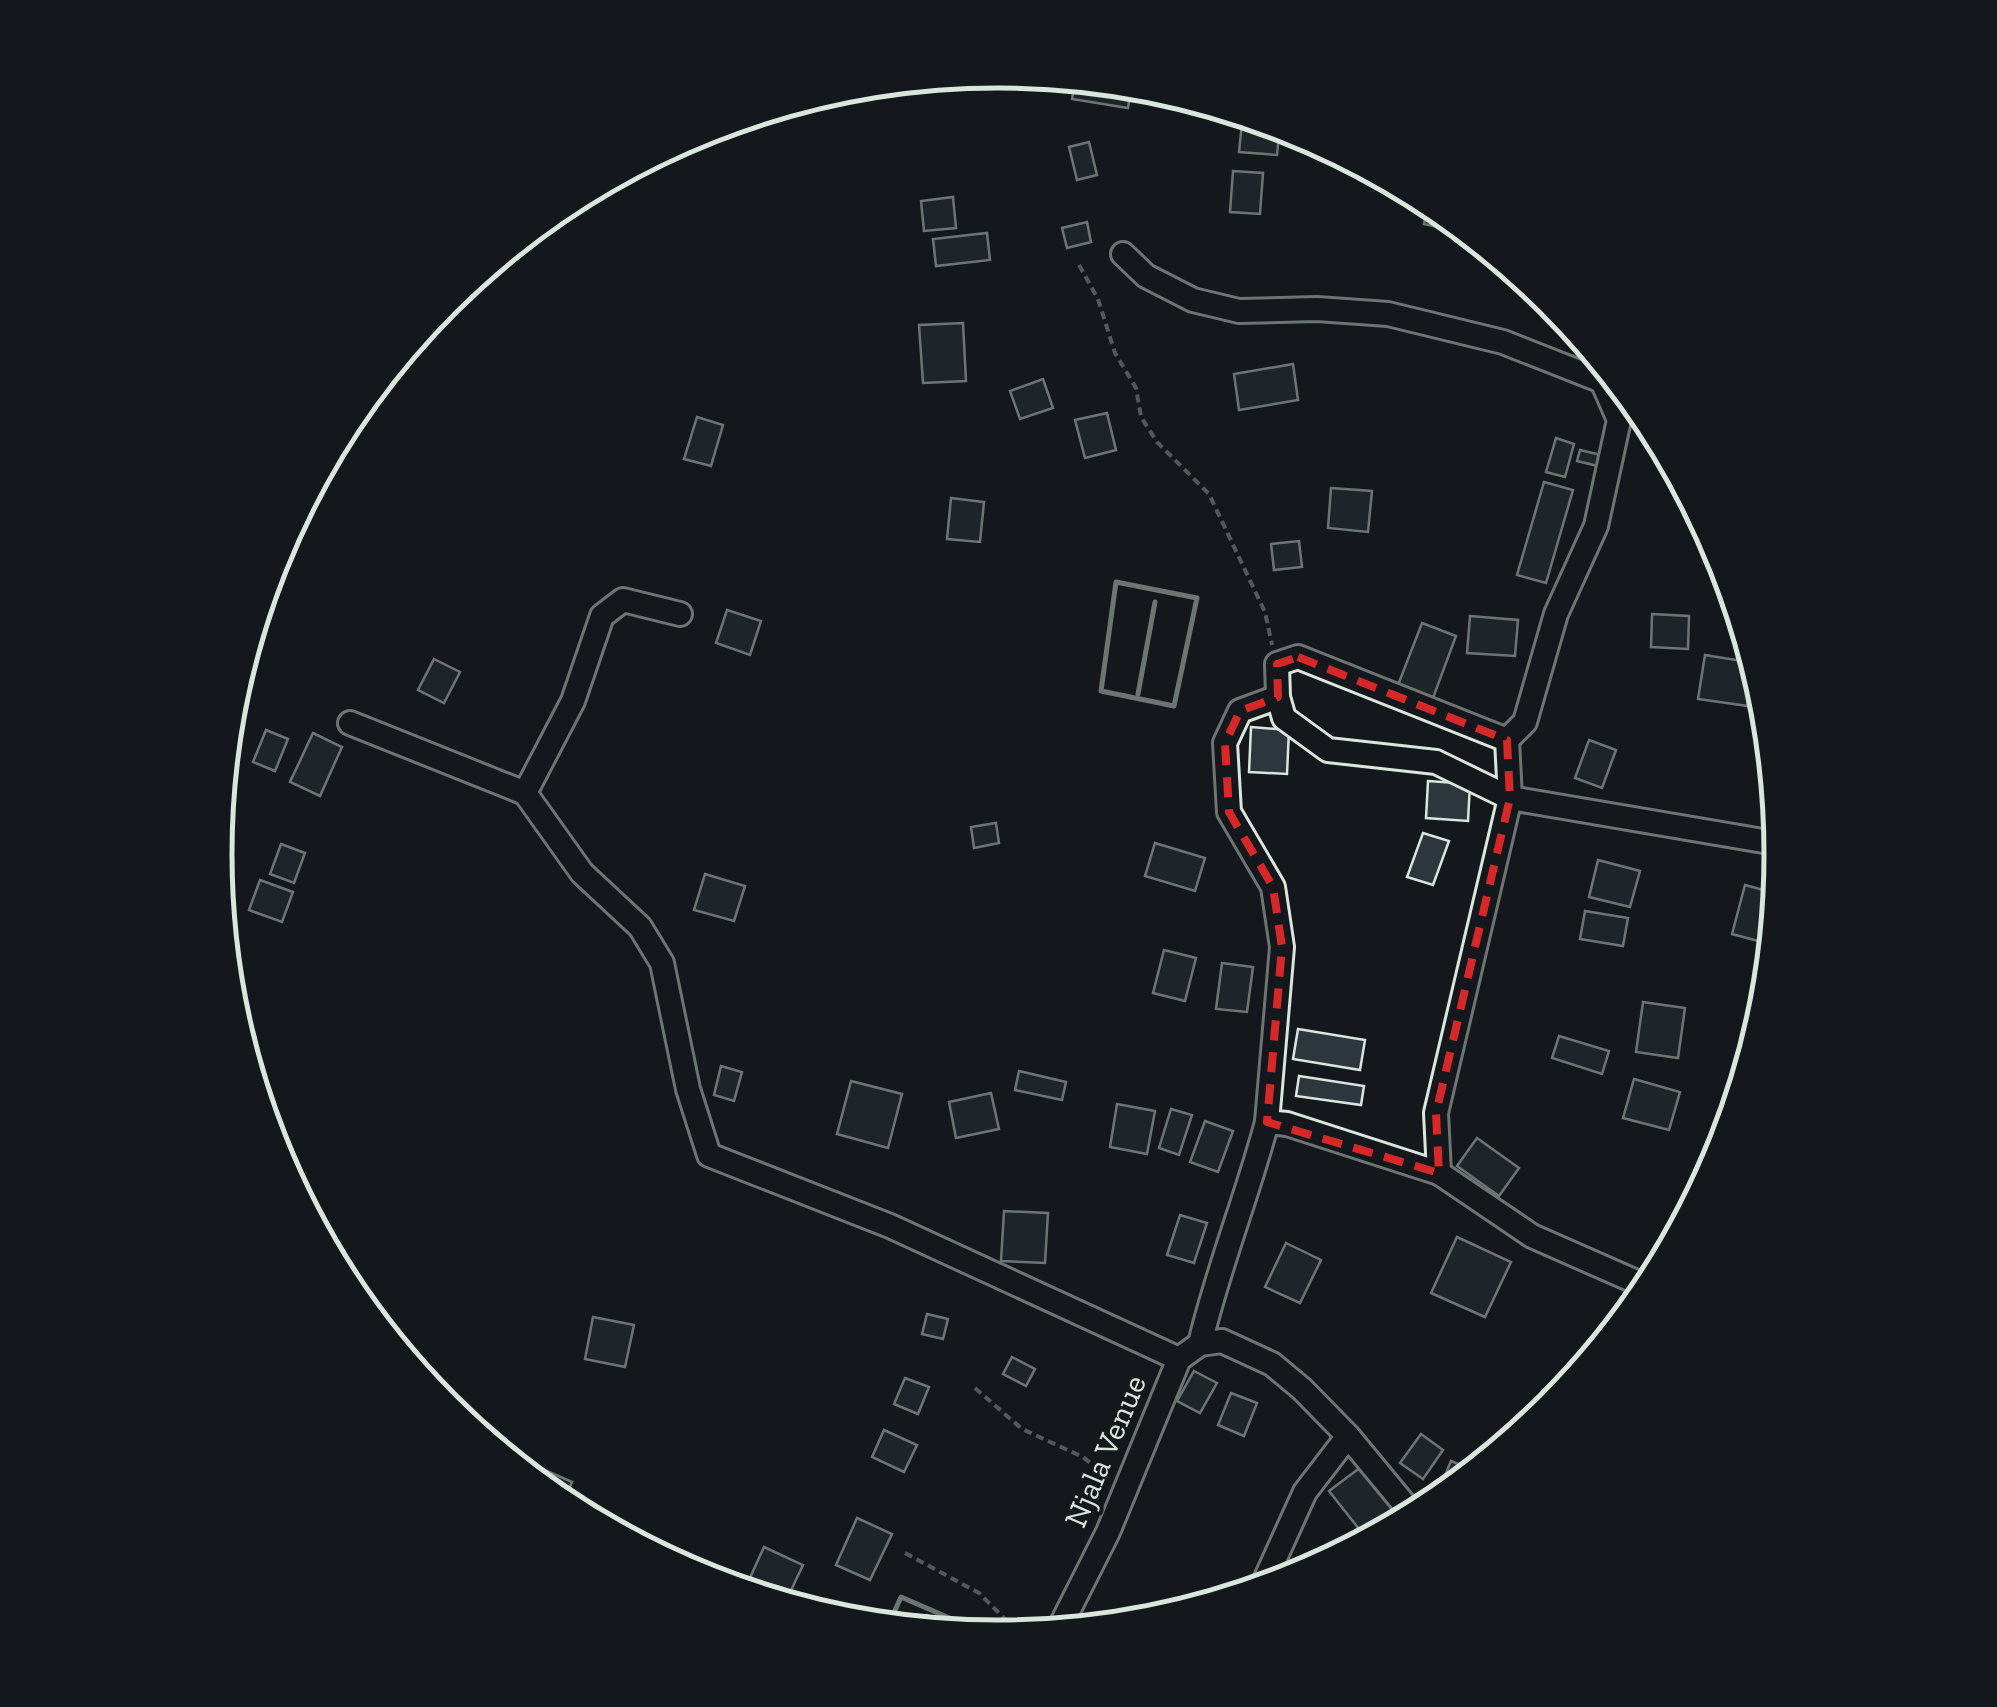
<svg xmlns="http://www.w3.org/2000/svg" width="1997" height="1707" font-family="'Zilla Slab',serif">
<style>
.building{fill:#2c363c;stroke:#d8e6dc;stroke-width:2.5}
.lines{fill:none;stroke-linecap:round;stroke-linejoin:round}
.minor-casing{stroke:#d8e6dc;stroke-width:28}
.path{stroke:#9da8a2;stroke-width:4;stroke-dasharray:8 5;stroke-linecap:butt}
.minor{stroke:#14181c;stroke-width:22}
.wall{stroke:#d8e6dc;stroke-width:5}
.marked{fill:none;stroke:#d62828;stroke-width:8;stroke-dasharray:20 12;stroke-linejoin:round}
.labels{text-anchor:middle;stroke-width:8;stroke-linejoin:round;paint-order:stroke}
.street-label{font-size:32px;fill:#d8e6dc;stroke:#14181c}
.rim{fill:none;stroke:#d8e6dc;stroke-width:5}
</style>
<rect width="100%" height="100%" fill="#14181c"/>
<!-- building -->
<g class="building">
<path d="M1014,71L1054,75L1053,91L1012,87Z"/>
<path d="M1076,78L1132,83L1128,108L1072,99Z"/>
<path d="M1243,113L1280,124L1277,155L1239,152Z"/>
<path d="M1089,142L1097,175L1077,180L1069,147Z"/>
<path d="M1233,171L1263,173L1260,214L1230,212Z"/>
<path d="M953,197L956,228L924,231L921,201Z"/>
<path d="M1429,200L1459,223L1457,231L1424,224Z"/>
<path d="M1087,222L1091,242L1067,248L1062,228Z"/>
<path d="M987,233L990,260L936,266L933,239Z"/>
<path d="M963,323L966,381L923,383L919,325Z"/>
<path d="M1293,364L1298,400L1239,410L1234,374Z"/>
<path d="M1043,379L1053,408L1020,419L1010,391Z"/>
<path d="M1107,413L1116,450L1085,458L1075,420Z"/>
<path d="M697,417L723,425L711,466L684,459Z"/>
<path d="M1556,438L1574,444L1565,477L1546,472Z"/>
<path d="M1580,450L1605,456L1602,467L1577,461Z"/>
<path d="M1544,482L1573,490L1546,583L1517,575Z"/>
<path d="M1331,488L1372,491L1368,532L1328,528Z"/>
<path d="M951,498L984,502L980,542L947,539Z"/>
<path d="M1299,541L1302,567L1274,570L1271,544Z"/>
<path d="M727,610L761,621L750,655L716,643Z"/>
<path d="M1652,614L1689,616L1688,649L1651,647Z"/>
<path d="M1470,616L1518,620L1515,656L1467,653Z"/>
<path d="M1422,623L1456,636L1433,698L1398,685Z"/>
<path d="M1705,655L1755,663L1759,676L1755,707L1698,699Z"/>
<path d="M434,659L460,672L444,703L418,690Z"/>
<path d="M1251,727L1289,730L1287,774L1249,772Z"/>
<path d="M266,730L288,739L275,771L253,762Z"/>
<path d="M313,733L342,747L320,796L290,782Z"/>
<path d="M1589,740L1616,750L1602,788L1575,778Z"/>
<path d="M1428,781L1470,784L1468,821L1426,818Z"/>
<path d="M996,823L999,843L974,848L971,827Z"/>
<path d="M1423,833L1449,841L1433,885L1407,877Z"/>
<path d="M1155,843L1205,858L1195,891L1145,876Z"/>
<path d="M281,844L305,853L294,883L270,874Z"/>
<path d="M1598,860L1640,871L1630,907L1589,897Z"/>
<path d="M705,874L745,886L734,921L694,910Z"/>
<path d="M260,880L293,892L282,922L249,910Z"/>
<path d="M1745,885L1778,894L1773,945L1732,934Z"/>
<path d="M1585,911L1628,918L1623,946L1580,939Z"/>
<path d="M1164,950L1196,958L1185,1001L1153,993Z"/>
<path d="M1222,963L1253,967L1247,1012L1216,1009Z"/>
<path d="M1643,1002L1685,1008L1678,1058L1636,1052Z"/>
<path d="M1298,1029L1365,1040L1360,1070L1293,1059Z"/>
<path d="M1559,1036L1609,1051L1602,1074L1552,1058Z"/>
<path d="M721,1066L742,1072L734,1101L714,1095Z"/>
<path d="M1019,1071L1066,1082L1062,1100L1015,1090Z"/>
<path d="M1299,1076L1364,1086L1361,1105L1296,1096Z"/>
<path d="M1634,1079L1680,1092L1669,1130L1623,1118Z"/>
<path d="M851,1081L902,1094L888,1148L837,1134Z"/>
<path d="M991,1093L999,1129L956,1138L949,1102Z"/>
<path d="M1117,1104L1155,1111L1147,1154L1110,1147Z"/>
<path d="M1171,1109L1192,1115L1179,1155L1159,1148Z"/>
<path d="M1205,1121L1233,1131L1218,1172L1190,1162Z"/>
<path d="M1477,1138L1519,1168L1499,1196L1457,1166Z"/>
<path d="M1004,1211L1048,1213L1045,1263L1001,1261Z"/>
<path d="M1180,1215L1207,1223L1194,1263L1167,1255Z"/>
<path d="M1457,1237L1511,1262L1485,1317L1431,1293Z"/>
<path d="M1286,1243L1321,1260L1300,1303L1265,1287Z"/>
<path d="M927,1314L948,1319L943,1339L922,1334Z"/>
<path d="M593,1317L634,1325L625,1367L585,1359Z"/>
<path d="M1012,1357L1035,1369L1026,1386L1003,1374Z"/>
<path d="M1194,1371L1217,1383L1200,1413L1177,1401Z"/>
<path d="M905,1378L929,1387L918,1414L894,1404Z"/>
<path d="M1231,1393L1257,1403L1244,1436L1218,1425Z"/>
<path d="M884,1430L917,1445L904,1472L872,1457Z"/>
<path d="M1421,1434L1443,1450L1423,1479L1400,1463Z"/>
<path d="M1451,1461L1475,1471L1433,1505Z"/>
<path d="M1361,1467L1394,1510L1363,1534L1329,1491Z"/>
<path d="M547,1471L572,1482L562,1504L540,1486Z"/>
<path d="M857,1518L892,1534L870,1580L836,1565Z"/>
<path d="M764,1547L803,1565L785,1603L744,1591Z"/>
<path d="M927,1615L953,1627L951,1632L921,1629Z"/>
</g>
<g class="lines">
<defs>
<g id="minor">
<path d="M1123,254L1146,276L1193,300L1239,311L1317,309L1388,314L1503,342L1602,381H1619"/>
<path d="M350,723L525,793L582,873L640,927L662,963L688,1089L709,1155L890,1226L1179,1359"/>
<path d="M1507,740L1525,722L1556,614L1596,526L1619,420L1602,381"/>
<path d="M525,793L573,701L602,616L623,600L680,614"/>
<path d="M1267,1122L1282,947L1273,887L1229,812L1225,743L1240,711L1278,697"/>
<path d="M332,1261L340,1276"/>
<path d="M1650,1288L1532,1236L1439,1173L1436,1113L1510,798L1507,740L1298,657L1277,664L1278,697L1284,718L1328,750L1436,762L1510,798L1781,844"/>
<path d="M1200,1344C1218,1268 1247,1197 1267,1122L1287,1124L1439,1173"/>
<path d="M1261,1589L1305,1492L1348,1436"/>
<path d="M1058,1631L1108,1532L1179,1359L1200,1344L1222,1341L1272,1364L1302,1389L1348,1436L1414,1516"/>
</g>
</defs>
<!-- minor casing -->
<use href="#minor" class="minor-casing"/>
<!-- path -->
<g class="path">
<path d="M1079,265L1098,299L1115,353L1136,388L1141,417L1157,442L1209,494L1265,612L1272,645"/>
<path d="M975,1388L1022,1429L1083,1457L1109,1478"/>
<path d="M905,1553L979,1593L1021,1635"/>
</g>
<!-- minor -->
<use href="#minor" class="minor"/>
<!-- wall -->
<g class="wall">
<path d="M1116,582L1197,598L1174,706L1101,691Z"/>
<path d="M1138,694L1155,602"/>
<path d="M888,1626L901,1597L991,1636"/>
</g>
</g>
<!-- marked area -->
<path d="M0 0H1997V1707H0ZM1298,657L1507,740L1510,798L1436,1113L1439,1173L1267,1122L1282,947L1273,887L1229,812L1225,743L1240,711L1278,697L1277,664Z" fill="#14181c" fill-opacity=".55" fill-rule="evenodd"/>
<path class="marked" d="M1298,657L1507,740L1510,798L1436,1113L1439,1173L1267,1122L1282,947L1273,887L1229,812L1225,743L1240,711L1278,697L1277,664Z"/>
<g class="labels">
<!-- street labels -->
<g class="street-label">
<text transform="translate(1105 1451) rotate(-67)" y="11">Njala Venue</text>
</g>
</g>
<!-- crop -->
<path d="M0 0H1997V1707H0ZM232 854a766 766 0 1 1 1532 0a766 766 0 1 1-1532 0Z" fill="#14181c" fill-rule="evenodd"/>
<path class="rim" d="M232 854a766 766 0 1 1 1532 0a766 766 0 1 1-1532 0Z"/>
</svg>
